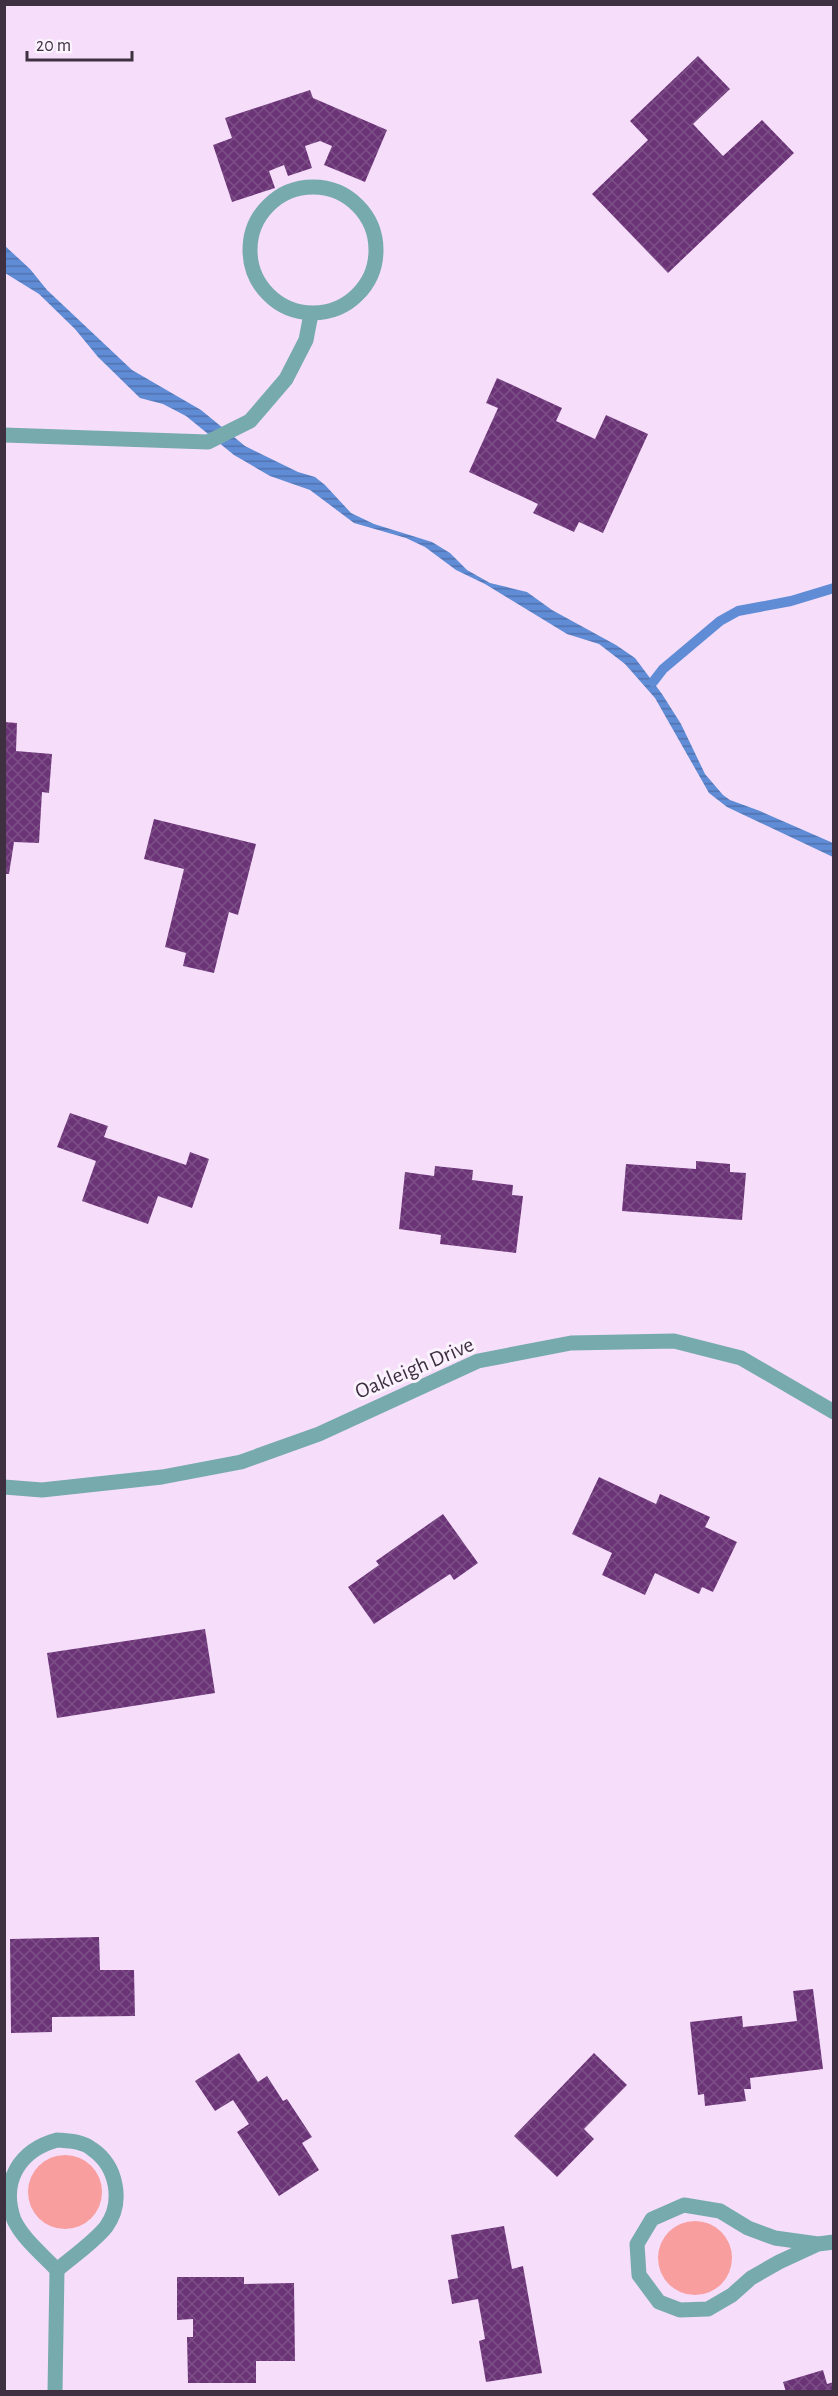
<svg xmlns="http://www.w3.org/2000/svg" width="838" height="2396" font-family="'Alegreya Sans',sans-serif">
<style>
.green{fill:#f89e9e}
.water{fill:url(#water-rules)}
.lines{fill:none;stroke-linecap:round;stroke-linejoin:round}
.stream{stroke:#608cd6;stroke-width:10}
.building{fill:url(#building-cross-hatch)}
.lane{stroke:#77aaad;stroke-width:15}
.street{stroke:#77aaad;stroke-width:15}
.labels{text-anchor:middle;stroke-width:6;stroke-linejoin:round;paint-order:stroke}
.street-label{font-size:22px;fill:#3e2f41;stroke:#faf2fc}
</style>
<defs>
<pattern id="water-rules" width="6" height="5" patternUnits="userSpaceOnUse" patternTransform="scale(1.5)"><rect width="6" height="5" fill="#608cd6"/><path d="M0 2.5h6" fill="none" stroke="#5173af"/></pattern>
<pattern id="building-cross-hatch" width="8" height="8" patternUnits="userSpaceOnUse" patternTransform="scale(1.5)"><rect width="8" height="8" fill="#6b3477"/><path d="M0 0l8 8M0 8l8-8" fill="none" stroke="#7d5087"/></pattern>
</defs>
<rect width="100%" height="100%" fill="#f6defb"/>
<!-- green -->
<g class="green">
<circle cx="65" cy="2192" r="37"/>
<circle cx="695" cy="2258" r="37"/>
</g>
<!-- water -->
<path class="water" d="M4,245L30,269L47,290L132,370L201,410L245,446L298,472L315,477L325,485L351,513L374,524L432,542L450,553L467,570L490,583L527,592L552,610L616,645L635,658L662,694L681,724L705,774L723,795L730,800L760,811L833,843V857L727,807L709,793L655,698L625,664L599,644L567,634L485,584L456,570L425,547L406,538L354,523L310,490L270,476L234,455L186,416L163,404L140,398L98,357L75,329L39,294L5,273Z"/>
<g class="lines">
<!-- stream -->
<path class="stream" d="M653,682L663,669L720,621L738,611L791,601L834,588"/>
</g>
<!-- building -->
<g class="building">
<path d="M698,56L730,89L693,124L723,156L762,120L794,153L668,273L592,194L648,140L630,121Z"/>
<path d="M310,90L313,98L387,130L365,182L324,165L332,146L320,141L305,146L312,168L288,176L284,165L269,171L275,188L232,202L213,145L232,138L225,118Z"/>
<path d="M497,378L562,408L556,421L595,439L606,415L648,434L603,533L579,522L574,532L533,513L538,504L469,472L498,408L486,403Z"/>
<path d="M4,722L17,723L16,751L52,754L49,793L42,792L39,843L14,842L9,874H4Z"/>
<path d="M154,819L256,844L238,915L229,912L214,973L183,966L186,953L165,947L184,869L144,859Z"/>
<path d="M70,1113L108,1126L104,1137L186,1165L190,1152L209,1159L192,1208L158,1196L148,1224L82,1201L96,1161L57,1147Z"/>
<path d="M696,1161L730,1164V1172L746,1173L742,1220L622,1211L626,1164L696,1169Z"/>
<path d="M435,1166L473,1170L472,1180L513,1185L512,1195L523,1196L516,1253L440,1244L441,1235L399,1229L405,1172L434,1176Z"/>
<path d="M599,1477L656,1504L660,1494L710,1517L705,1527L737,1542L713,1592L702,1587L699,1594L655,1573L645,1595L602,1575L612,1553L572,1534Z"/>
<path d="M443,1514L478,1563L454,1580L450,1574L374,1624L348,1587L379,1565L376,1561Z"/>
<path d="M205,1629L215,1693L57,1718L47,1653Z"/>
<path d="M99,1937L100,1970H134L135,2016L52,2017V2032L11,2033L10,1939Z"/>
<path d="M813,1989L823,2069L750,2078L751,2089H744L746,2101L705,2106L704,2094L698,2095L690,2022L742,2016L743,2027L797,2021L793,1991Z"/>
<path d="M239,2053L258,2082L267,2076L283,2101L287,2099L312,2137L302,2143L319,2170L279,2196L237,2132L249,2124L233,2100L215,2111L195,2081Z"/>
<path d="M594,2053L627,2085L584,2129L594,2139L557,2177L514,2136Z"/>
<path d="M504,2226L512,2269L523,2266L542,2373L486,2382L479,2341L485,2339L478,2299L452,2304L448,2280L458,2278L451,2235Z"/>
<path d="M177,2277H244V2284L294,2283L295,2361H256V2383H188L187,2337H193V2319L177,2320Z"/>
<path d="M823,2370L827,2384L834,2382V2392H786L783,2382Z"/>
</g>
<g class="lines">
<!-- lane -->
<g class="lane">
<circle cx="313" cy="250" r="63"/>
<path d="M4,435L208,442L250,421L286,379L306,340L311,314"/>
</g>
<!-- street -->
<g class="street">
<path d="M4,1487L42,1490L162,1477L241,1462L319,1434L478,1361L571,1343L674,1341L741,1358L834,1412"/>
<path d="M57,2140C69,2141 82,2141 92,2149C117,2166 124,2202 106,2227C93,2243 72,2257 57,2270C43,2255 23,2239 14,2220C0,2181 20,2150 57,2140Z"/>
<path d="M818,2244L779,2262L751,2278L732,2295L708,2309L680,2310L659,2302L639,2275L637,2244L652,2219L684,2205L720,2211L748,2228L775,2238L818,2244L834,2242"/>
<path d="M55,2392L57,2270"/>
</g>
</g>
<g class="labels">
<!-- street labels -->
<g class="street-label">
<text transform="translate(414 1367) rotate(-23)" y="8">Oakleigh Drive</text>
</g>
</g>
<!-- border -->
<rect width="838" height="2396" fill="none" stroke="#3e2f41" stroke-width="12"/>
<!-- scale -->
<path d="M27 51v9h105v-9" fill="none" stroke="#3e2f41" stroke-width="3"/>
<text x="36" y="51" font-size="18" fill="#3e2f41" stroke="#faf2fc" stroke-width="4.5" paint-order="stroke">20 m</text>
</svg>
